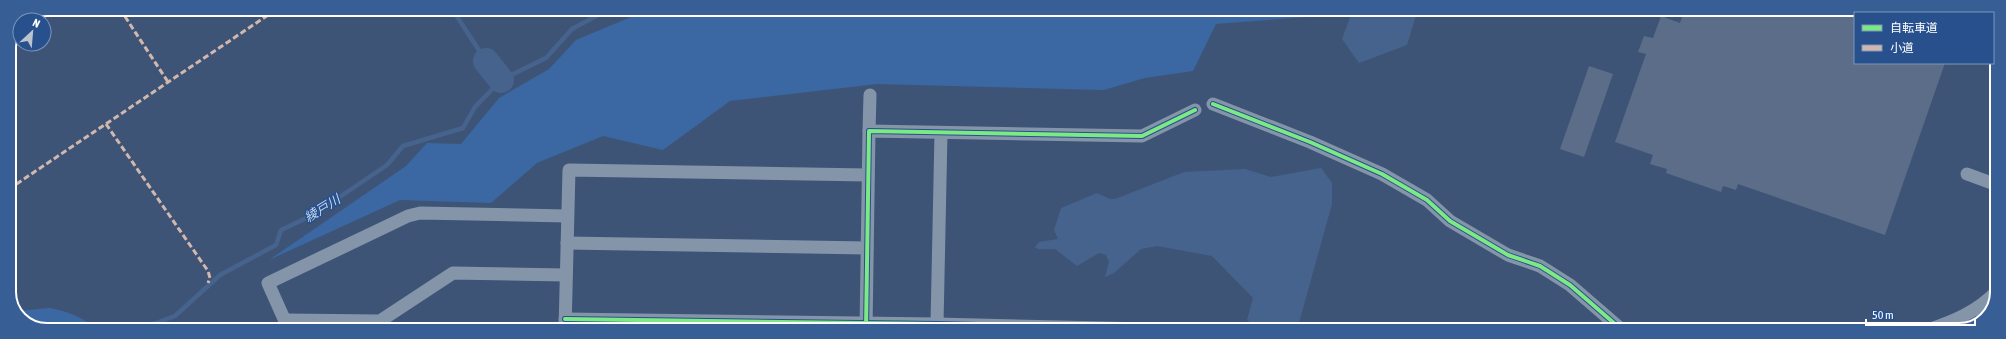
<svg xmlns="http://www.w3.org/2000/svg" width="2006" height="339" font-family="'Asap Condensed','Noto Sans JP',sans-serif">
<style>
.green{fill:#3b67a3}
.water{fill:#46638d}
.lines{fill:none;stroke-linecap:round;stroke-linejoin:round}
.stream{stroke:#46638d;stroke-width:4.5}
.river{stroke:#46638d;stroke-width:26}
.building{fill:#5b6d88}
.minor{stroke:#8595a9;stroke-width:13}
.quiet{stroke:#d1b7ad;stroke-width:3;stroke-dasharray:6 3;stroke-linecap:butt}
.cycleway-casing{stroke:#27508d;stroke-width:6}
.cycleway{stroke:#7ce984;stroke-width:4}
.labels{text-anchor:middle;stroke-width:3;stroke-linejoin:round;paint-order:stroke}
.water-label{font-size:13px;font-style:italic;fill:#c3d7f1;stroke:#27508d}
.rim{fill:none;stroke:#fff;stroke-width:2}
</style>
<rect width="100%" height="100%" fill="#3e5476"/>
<!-- green -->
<g class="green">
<path d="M650,9H1323L1307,17L1216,24L1193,71L1145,78L1104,90L877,84L730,101L663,150L603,136L537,163L491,203L400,200L269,260L406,166L427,143L461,144L499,98L549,69L576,40Z"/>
<path d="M50,308C69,312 83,317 98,330C73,330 29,338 16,311Z"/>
</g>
<!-- water -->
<g class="water">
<path d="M1353,9H1418L1407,45L1359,63L1342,39Z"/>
<path d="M1321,168L1332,183V204L1297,330H1259L1247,320L1253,298L1212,256L1157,246L1141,249L1114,273L1105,277L1109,262L1106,255L1099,253L1077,266L1055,249H1038L1035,247L1039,242L1058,239L1054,230L1061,208L1097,193L1110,199H1115L1184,172L1245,169L1271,177Z"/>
</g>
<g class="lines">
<!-- stream -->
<g class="stream">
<path d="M452,9L486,61"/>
<path d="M137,330L175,316L220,275L276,245L281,230L313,215L387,165L403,146L463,128L475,107L501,80L546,58L572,29L609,9"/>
</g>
<!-- river -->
<path class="river" d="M486,61L501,80"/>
</g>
<!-- building -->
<g class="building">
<path d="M1685,9H1848L1855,12V63H1945L1885,235L1738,184L1736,190L1723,186L1721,192L1666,173L1667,169L1650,164L1653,155L1615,142L1646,54L1638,52L1644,36L1653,38L1661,16L1680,23Z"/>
<path d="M1589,66L1613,74L1584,157L1560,149Z"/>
</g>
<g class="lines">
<!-- minor -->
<g class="minor">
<path d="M1213,104L1310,142L1382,174L1427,200L1450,221L1508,255L1540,266L1570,285L1622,330"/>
<path d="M869,131L870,95"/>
<path d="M1967,174L1997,185"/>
<path d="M567,243L867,248"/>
<path d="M565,319L937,324L1189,330"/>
<path d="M285,320L380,321L453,273L566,275"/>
<path d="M937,324L941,133"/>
<path d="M289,330L268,283L408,216L420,213L567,216"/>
<path d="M565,330L569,170L868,175"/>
<path d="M866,330L869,131L1142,136L1195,110"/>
<path d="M1928,330C1954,321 1977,312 1997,291"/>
</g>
<!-- quiet -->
<g class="quiet">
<path d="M120,9L168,82"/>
<path d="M106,124L208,271L210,278L208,283"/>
<path d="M9,189L277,9"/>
</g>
<defs>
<g id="cycleway">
<path d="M1213,104L1310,142L1382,174L1427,200L1450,221L1508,255L1540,266L1570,285L1622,330"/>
<path d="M565,319L937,324L1189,330"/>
<path d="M866,330L869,131L1142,136L1195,110"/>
</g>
</defs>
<!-- cycleway casing -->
<use href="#cycleway" class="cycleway-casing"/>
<!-- cycleway -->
<use href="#cycleway" class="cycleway"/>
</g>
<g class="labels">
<!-- water labels -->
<g class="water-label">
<text transform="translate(322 208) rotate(-32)" y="5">綾戸川</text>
</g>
</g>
<!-- crop -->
<path d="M0 0H2006V339H0ZM47 16H1959A31 31 0 0 1 1990 47V292A31 31 0 0 1 1959 323H47A31 31 0 0 1 16 292V47A31 31 0 0 1 47 16Z" fill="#385e96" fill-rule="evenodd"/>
<path class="rim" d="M47 16H1959A31 31 0 0 1 1990 47V292A31 31 0 0 1 1959 323H47A31 31 0 0 1 16 292V47A31 31 0 0 1 47 16Z"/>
<!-- legend -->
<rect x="1854" y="12" width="140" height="52" fill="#27508d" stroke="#7d96bb"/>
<rect x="1862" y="25" width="20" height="6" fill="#7ce984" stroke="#7d96bb"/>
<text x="1890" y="32" font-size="12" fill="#ffffff">自転車道</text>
<rect x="1862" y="45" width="20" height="6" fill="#d1b7ad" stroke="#7d96bb"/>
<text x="1890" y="52" font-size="12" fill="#ffffff">小道</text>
<!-- north arrow -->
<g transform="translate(32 32) rotate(26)"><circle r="19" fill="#27508d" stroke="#7d96bb"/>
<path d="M0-3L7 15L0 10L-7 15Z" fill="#bbc3cf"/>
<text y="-6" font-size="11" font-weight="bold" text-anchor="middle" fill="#ffffff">N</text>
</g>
<!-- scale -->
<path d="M1866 319v6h109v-6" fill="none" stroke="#ffffff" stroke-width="2"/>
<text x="1872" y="319" font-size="12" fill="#ffffff" stroke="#27508d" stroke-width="3" paint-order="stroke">50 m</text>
</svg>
